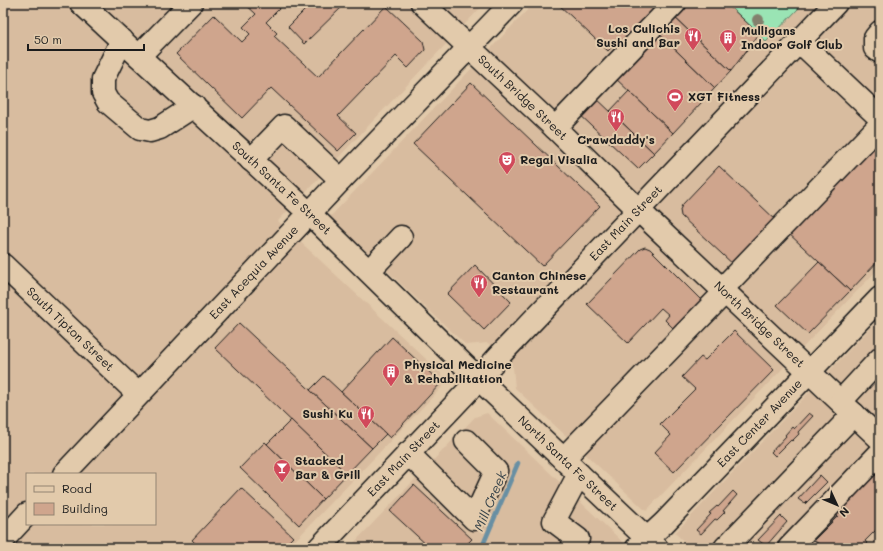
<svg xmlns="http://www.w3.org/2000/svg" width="883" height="551" font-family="Mali,sans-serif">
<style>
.built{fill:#d8bc9f;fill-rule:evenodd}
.green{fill:#9ae4b4;stroke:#5b8068}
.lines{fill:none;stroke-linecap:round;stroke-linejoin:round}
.stream{stroke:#688fa3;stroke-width:4.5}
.building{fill:#cfa58d;stroke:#1c1c1c}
.minor-casing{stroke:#1c1c1c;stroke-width:25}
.minor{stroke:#e2caab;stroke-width:22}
.tree{fill:#83806d}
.labels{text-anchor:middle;stroke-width:4;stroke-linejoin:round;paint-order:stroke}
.poi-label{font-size:12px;font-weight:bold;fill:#1c1c1c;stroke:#e2caab;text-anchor:start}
.street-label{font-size:12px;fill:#1c1c1c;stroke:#e2caab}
.water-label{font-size:13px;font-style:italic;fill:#354249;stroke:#e2caab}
</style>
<rect width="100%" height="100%" fill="#e2caab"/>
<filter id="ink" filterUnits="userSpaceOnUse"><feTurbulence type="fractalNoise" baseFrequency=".025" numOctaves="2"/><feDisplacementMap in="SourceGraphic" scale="8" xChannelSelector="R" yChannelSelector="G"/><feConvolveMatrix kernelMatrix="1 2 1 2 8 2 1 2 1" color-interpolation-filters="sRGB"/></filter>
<g filter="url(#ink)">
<!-- built -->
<g class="built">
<path d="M3,3H485L278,221L441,373L442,387L288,548H3ZM27,474H155V524H27Z"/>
<path d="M534,3H880V267L646,511L515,388L513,367L488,343L466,345L330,217Z"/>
<path d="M880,318V548H691L675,533Z"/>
<path d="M487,413L629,548H349L475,417Z"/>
</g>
<!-- green -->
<path class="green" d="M725,3H794L799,8L766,42Z"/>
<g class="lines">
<!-- stream -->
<path class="stream" d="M482,547L518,463"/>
</g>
<!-- building -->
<g class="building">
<path d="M244,3H285L266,22L277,33L274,36L318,77L386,6L423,41L425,50L408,68L396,56L338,116L356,133L338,151L271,88L242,118L176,54L214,15L242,42L250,34L243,27L256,14Z"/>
<path d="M312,3H346L304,44L288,27Z"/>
<path d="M557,3H665L623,47L617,42L608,51Z"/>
<path d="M682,3H726L759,34L731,71L672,15Z"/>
<path d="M672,15L731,71L715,88L656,31Z"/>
<path d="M656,31L715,88L673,133L613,76Z"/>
<path d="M471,83L600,206L542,266L413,144Z"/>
<path d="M629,91L673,133L654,153L610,111Z"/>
<path d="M593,95L654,153L638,169L577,112Z"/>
<path d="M873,140L880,147V259L850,291L786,231Z"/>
<path d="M719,166L778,222L736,267L681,216L680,210L682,205Z"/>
<path d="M645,247L650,249L702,301L675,330L665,320L669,315L661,308L628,343L587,304L640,249Z"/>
<path d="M819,262L850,291L808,334L777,305Z"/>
<path d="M475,265L511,302L484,330L447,294Z"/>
<path d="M239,323L372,448L347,474L215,348Z"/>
<path d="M734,331L774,370L674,472L654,453L671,435L660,424L695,389L682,377L701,357L705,360Z"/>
<path d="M392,337L441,383L390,438L341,392Z"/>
<path d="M324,376L386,434L372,448L310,390Z"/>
<path d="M809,413L813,416L798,432L799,434L792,441L791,440L775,456L771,452L786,436L785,435L792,427L794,429Z"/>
<path d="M291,420L347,474L323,499L267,444Z"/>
<path d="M265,442L323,499L299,525L240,468Z"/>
<path d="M877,471L879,472L880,471V526L865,541L867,543L862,548H823L814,540L838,516L836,515Z"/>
<path d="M820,475L827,482L805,504L798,499Z"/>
<path d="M414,485L472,539L463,548H430L390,511Z"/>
<path d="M241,488L293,537L282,548H200L192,540Z"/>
<path d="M733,491L737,495L723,511L725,512L717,520L715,519L701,534L696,530L711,514L709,513L717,506L718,507Z"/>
<path d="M781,516L787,522L766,546L758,540Z"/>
</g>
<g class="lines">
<defs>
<g id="minor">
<path id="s1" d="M81,3L310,214L464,365L657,548"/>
<path id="s2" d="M422,3L555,128L652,223L880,439"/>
<path d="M880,32L875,38V48L880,52"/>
<path d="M122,40L103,79V93L108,102L140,129L150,131L160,128L194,106"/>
<path d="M799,41L880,118"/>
<path d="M139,56L191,3"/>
<path d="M555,128L675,3"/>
<path d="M251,160L284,126L341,180"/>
<path id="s3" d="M3,265L138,394"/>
<path d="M369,271L401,237"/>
<path d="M722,289L880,125"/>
<path d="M841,401L880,359"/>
<path d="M408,453L474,519L496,471L466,441"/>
<path d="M563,459L725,292"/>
<path id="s4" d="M64,474L341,180L512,3"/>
<path d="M3,540L27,514"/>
<path id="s5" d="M319,548L465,394L498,357L836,3"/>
<path d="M572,548L578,539L554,521L579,474"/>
<path id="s6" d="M637,548L664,523L880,298"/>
<path d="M725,548L854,414"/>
<path d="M789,548L880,453"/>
</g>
</defs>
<!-- minor casing -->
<use href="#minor" class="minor-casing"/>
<!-- minor -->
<use href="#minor" class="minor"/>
</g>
<!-- trees -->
<circle class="tree" cx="758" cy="20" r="6"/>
</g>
<!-- icons -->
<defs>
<symbol id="restaurant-pin" viewBox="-11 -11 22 30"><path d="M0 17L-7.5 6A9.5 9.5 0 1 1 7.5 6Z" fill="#d1495b" stroke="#e2caab"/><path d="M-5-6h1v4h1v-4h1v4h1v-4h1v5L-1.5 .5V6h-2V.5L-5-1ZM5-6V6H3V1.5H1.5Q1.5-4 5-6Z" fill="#fff"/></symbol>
<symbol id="building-pin" viewBox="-11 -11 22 30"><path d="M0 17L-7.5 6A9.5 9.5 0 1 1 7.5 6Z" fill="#d1495b" stroke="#e2caab"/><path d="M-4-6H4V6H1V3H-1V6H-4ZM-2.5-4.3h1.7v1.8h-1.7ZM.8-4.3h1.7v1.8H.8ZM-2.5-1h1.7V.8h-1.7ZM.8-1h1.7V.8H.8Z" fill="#fff"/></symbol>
<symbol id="stadium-pin" viewBox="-11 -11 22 30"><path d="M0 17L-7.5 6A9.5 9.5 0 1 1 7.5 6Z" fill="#d1495b" stroke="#e2caab"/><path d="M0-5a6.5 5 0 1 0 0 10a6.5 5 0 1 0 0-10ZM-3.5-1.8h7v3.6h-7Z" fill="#fff"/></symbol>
<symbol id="theatre-pin" viewBox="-11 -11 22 30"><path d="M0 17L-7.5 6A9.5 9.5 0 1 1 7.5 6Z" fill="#d1495b" stroke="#e2caab"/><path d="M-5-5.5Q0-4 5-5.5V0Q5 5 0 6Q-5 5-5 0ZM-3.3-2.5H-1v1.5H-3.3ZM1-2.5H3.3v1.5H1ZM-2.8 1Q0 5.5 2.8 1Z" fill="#fff"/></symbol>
<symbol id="bar-pin" viewBox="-11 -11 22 30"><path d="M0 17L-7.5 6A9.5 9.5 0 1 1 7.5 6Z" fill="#d1495b" stroke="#e2caab"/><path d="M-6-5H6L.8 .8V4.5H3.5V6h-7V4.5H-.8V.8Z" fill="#fff"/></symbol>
</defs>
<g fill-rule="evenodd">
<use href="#restaurant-pin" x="683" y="26" width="20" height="27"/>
<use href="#building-pin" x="718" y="28" width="20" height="27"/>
<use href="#stadium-pin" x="665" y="87" width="20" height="27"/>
<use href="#restaurant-pin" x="606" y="107" width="20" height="27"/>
<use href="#theatre-pin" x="497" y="150" width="20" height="27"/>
<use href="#restaurant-pin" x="469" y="273" width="20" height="27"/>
<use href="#building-pin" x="381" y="362" width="20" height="27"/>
<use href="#restaurant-pin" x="356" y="404" width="20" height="27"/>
<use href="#bar-pin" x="272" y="458" width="20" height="27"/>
</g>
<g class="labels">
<!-- poi labels -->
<g class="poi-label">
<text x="680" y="33" text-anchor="end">Los Culichis<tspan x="680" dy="14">Sushi and Bar</tspan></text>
<text x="741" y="35">Mulligans<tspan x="741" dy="14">Indoor Golf Club</tspan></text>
<text x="688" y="101">XGT Fitness</text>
<text x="616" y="144" text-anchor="middle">Crawdaddy's</text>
<text x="520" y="164">Regal Visalia</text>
<text x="492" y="280">Canton Chinese<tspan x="492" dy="14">Restaurant</tspan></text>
<text x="404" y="369">Physical Medicine<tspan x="404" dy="14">&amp; Rehabilitation</tspan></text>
<text x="353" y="418" text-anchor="end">Sushi Ku</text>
<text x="295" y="465">Stacked<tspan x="295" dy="14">Bar &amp; Grill</tspan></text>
</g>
<!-- street labels -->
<g class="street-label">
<text dy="4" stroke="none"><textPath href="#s2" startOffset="138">South Bridge Street</textPath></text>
<text dy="4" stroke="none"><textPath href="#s1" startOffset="273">South Santa Fe Street</textPath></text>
<text dy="4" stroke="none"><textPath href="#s5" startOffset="447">East Main Street</textPath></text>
<text dy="4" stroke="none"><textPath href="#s4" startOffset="277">East Acequia Avenue</textPath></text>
<text dy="4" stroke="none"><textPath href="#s2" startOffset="466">North Bridge Street</textPath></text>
<text dy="4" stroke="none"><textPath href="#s3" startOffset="93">South Tipton Street</textPath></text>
<text dy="4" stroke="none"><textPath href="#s6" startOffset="175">East Center Avenue</textPath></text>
<text dy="4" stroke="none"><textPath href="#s5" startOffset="123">East Main Street</textPath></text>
<text dy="4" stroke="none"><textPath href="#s1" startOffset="670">North Santa Fe Street</textPath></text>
</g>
<!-- water labels -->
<g class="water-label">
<text transform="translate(490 501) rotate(-67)" y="5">Mill Creek</text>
</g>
</g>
<!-- margin -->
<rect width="883" height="551" fill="none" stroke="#e2caab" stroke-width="16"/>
<rect x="8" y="8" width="867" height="535" fill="none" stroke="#1c1c1c" stroke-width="1.5" filter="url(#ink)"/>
<!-- legend -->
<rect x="26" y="473" width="130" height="52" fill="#e2caab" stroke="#938472"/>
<rect x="34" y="486" width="20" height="6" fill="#e2caab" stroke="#938472"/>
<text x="62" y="493" font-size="12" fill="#1c1c1c">Road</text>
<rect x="34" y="503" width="20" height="12" fill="#cfa58d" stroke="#938472"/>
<text x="62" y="513" font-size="12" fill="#1c1c1c">Building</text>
<!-- north arrow -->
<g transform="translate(837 505) rotate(134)" stroke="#e2caab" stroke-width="3" paint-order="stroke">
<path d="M0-3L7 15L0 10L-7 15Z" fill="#1c1c1c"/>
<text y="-6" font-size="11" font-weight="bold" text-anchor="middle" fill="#1c1c1c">N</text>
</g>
<!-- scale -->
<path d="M28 44v6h116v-6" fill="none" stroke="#1c1c1c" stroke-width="2"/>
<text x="34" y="44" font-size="12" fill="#1c1c1c" stroke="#e2caab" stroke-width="3" paint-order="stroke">50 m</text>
</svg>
